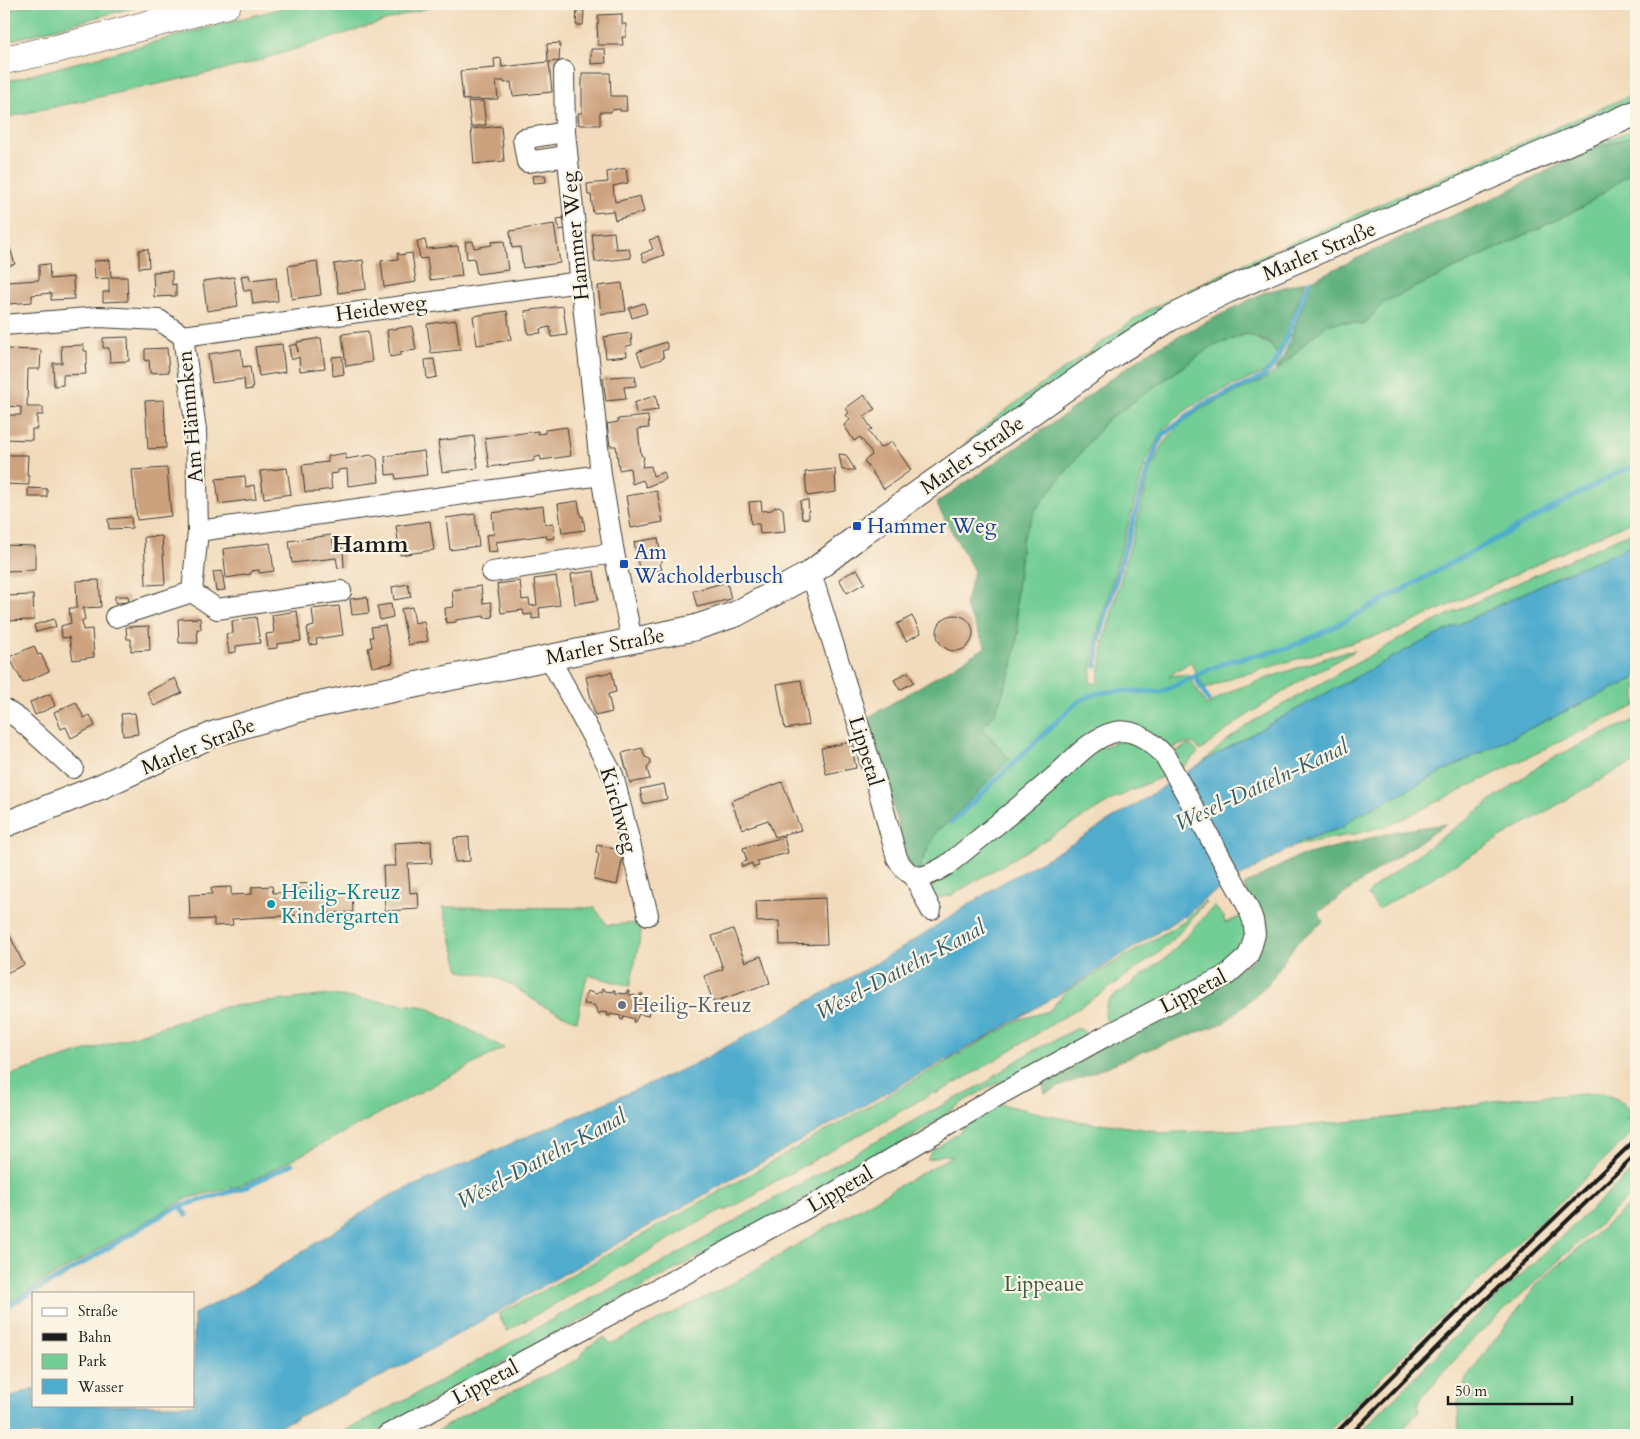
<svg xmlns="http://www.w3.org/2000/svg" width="1640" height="1439" font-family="Cardo,serif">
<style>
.green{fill:#73ce95;stroke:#487558}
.forest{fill:#5eb17e;stroke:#3d664d}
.water{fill:#4faccd;stroke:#366474}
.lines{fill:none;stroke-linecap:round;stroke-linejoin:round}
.stream{stroke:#4faccd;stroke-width:5}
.building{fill:#cca17d}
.minor-casing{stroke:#3c3934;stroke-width:22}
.major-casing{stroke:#3c3934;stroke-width:27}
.highway-casing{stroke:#3c3934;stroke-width:29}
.minor{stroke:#fff;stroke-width:20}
.major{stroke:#fff;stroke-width:25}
.highway{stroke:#fff;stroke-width:28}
.rail{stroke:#1c1c1c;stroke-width:4}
.transit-dot{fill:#1a4fb4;stroke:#fcf5e5;stroke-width:2}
.culture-dot{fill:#0f9aa8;stroke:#fcf5e5;stroke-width:2}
.worship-dot{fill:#6b7280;stroke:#fcf5e5;stroke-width:2}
.labels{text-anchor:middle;stroke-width:4.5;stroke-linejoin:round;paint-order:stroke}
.street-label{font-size:21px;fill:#1c1c1c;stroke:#fcf5e5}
.transit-label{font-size:21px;fill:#164399;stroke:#fcf5e5;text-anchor:start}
.culture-label{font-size:21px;fill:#0d838f;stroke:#fcf5e5;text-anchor:start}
.worship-label{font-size:21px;fill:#5b616d;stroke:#fcf5e5;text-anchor:start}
.park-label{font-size:21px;fill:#3a5a46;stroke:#fcf5e5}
.water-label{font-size:22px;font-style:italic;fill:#335d6c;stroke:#fcf5e5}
.quarter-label{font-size:24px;font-weight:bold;fill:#1c1c1c;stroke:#fcf5e5}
</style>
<rect width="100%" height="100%" fill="#fcf5e5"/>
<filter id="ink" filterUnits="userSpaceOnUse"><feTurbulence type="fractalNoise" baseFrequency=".02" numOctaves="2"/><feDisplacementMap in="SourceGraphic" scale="10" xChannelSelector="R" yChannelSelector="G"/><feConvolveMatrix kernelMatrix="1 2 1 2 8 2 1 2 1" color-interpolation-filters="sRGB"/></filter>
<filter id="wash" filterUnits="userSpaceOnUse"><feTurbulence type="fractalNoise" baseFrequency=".0096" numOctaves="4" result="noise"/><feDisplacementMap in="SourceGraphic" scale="20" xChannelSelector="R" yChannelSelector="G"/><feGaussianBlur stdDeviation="1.12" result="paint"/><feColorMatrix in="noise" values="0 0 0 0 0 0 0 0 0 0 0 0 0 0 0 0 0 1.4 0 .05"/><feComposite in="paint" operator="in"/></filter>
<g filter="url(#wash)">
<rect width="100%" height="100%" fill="#f2dbbc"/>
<!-- green -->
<g class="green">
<path d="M35,4H147L4,42V11Z"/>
<path d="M297,4H440L244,65L4,118V82Z"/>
<path d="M1636,93V103L1302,248L960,449L974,435L1010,407L1146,311L1238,266Z"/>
<path d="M1636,129V135L1584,152L1609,139Z"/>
<path d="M1636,169V519L1572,548L1398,629L1250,673L1238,675L1205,689L1190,662L1169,676L1188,674L1206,705L1233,690L1343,652L1355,651L1306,677L1240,720L1200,751L1195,744C1185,742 1179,745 1170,750L1128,725L944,859L917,872L937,830L950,821L1009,759L982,727L995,713L1013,666L1018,633L1016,599L1022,539L1036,509L1106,421L1211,347L1246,334L1269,344L1278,355L1271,366L1263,373C1227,389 1182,403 1159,437C1154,445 1150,456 1145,464L1095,643L1090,683H1098L1104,641L1152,467L1165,441L1180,425L1203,408L1265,379L1284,365L1306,342L1328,324L1344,322L1364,325L1383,303L1583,207Z"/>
<path d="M1636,530V544L1561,575L1404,651L1203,762L1225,742L1252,722L1403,637L1473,603Z"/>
<path d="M1636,678V706L1600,722L1392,824L1355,834L1306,843L1290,848L1304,840L1343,827L1349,820C1444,770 1539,723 1636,678Z"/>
<path d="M1636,719V762L1621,768L1378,909L1368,895L1378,884L1546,761Z"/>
<path d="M1121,740C1146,744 1155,756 1168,775L1152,781L1114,799L952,895C944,897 938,900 932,893L933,886L930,880L1099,748Z"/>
<path d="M1188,745L1192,746L1198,753L1181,769L1171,754Z"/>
<path d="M1205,901L1206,902L1173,940L1157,954L1105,991L979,1070L936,1094L934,1092L870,1129L756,1192L757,1194L725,1211L723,1209L507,1331L498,1314L546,1289L749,1175L1021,1019L1049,1011L1065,992L1185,921Z"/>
<path d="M1214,906L1224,917L1225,923L1245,915L1247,926L1242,950L1225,966L1108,1026C1104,1017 1104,1008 1109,1000L1167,957Z"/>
<path d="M443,907L595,908L607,925L640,923L641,933L630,986L588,975L586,980L577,1021L543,1006L513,986L493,976L460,971Z"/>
<path d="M329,995L426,1007L504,1048L261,1176L238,1186L192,1197L174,1205L4,1305V1077L224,1007Z"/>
<path d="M1078,1028L1085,1032V1037L1009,1081L997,1083L966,1100L913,1137L800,1202L369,1435H337L454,1374L571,1309L667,1260L777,1197L924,1115L989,1081L994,1076L1029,1053Z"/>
<path d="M1603,1093L1623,1102L1636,1117V1120L1625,1117L1636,1124V1129L1428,1330L1325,1435H431L464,1415L579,1359L587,1347L605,1337L610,1344L728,1286L832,1224L952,1156L944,1155L927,1160L932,1151L958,1133L972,1119L1001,1104L1060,1118L1101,1125L1100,1123L1156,1131L1157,1133L1281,1128L1399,1117L1512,1098Z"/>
<path d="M1636,1167V1190L1476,1336L1418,1401L1419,1411L1398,1435H1358L1445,1346Z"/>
<path d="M1636,1201V1435H1459L1458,1401L1466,1378L1539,1282L1628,1206Z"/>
</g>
<!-- forest -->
<g class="forest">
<path d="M1636,135V169L1583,207L1383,303L1364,325L1344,322L1328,324L1306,342L1284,365L1276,370L1284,356L1312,280L1404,236L1498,196L1584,152Z"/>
<path d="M1306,281L1278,355L1268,342L1246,334L1211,347L1106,421L1036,509L1022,539L1016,599L1018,633L1012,668L995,713L982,727L1009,759L950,821L937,830L917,872L910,868L869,717L986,647L965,606L974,571L936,503L1067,413L1106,382L1150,351L1263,293Z"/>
<path d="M1446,824L1380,868L1318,913L1323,922L1296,943L1268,984L1224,1023L1144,1051L1045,1093L1043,1087V1079L1255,959L1244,885L1297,857L1397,831Z"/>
</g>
<!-- water -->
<path class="water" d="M1636,544V678C1539,723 1444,770 1350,820L1344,827L1304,840L1224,886L1203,900L1185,917L1183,916L1086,978L987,1037L748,1170L398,1368L261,1435H4V1400L34,1388V1405H194V1314L254,1283L385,1198L693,1065L804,1004L902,948L999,885L1072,844L1203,762L1280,718L1404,651L1561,575Z"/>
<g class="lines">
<!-- stream -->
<g class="stream">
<path d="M1096,666L1099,640L1148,469L1162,436L1202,405L1263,377L1276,363L1310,281"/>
<path d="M1195,676L1209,669L1230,661L1288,648L1330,629L1617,473L1636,465"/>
<path d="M951,823L1074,705L1083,699L1098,693L1119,691L1161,692L1195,676L1208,700"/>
<path d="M181,1206L243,1188L292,1164"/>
<path d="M4,1308L60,1277L167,1212L181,1206L186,1215"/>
</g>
</g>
<g id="blocks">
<!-- building -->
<g class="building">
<path d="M577,10L584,11L583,25H576Z"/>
<path d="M622,14V24H626V37H622L623,45H598L597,24H598V15Z"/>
<path d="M560,43L559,61L549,62L552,92L513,96L511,82L504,83V81H496L498,99L463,100L460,71L495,68L494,59L501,58L502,67L548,62L547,44Z"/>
<path d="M591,49H605L606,63L591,64Z"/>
<path d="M582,73H610L611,96H626L627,111H620V109L612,110L611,112H600V125H579L578,113H582Z"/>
<path d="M483,101L486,125L471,127L468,102Z"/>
<path d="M501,126L504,161L474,164L471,129Z"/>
<path d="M626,168L628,183L613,186L615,202L640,196L644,212L615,220L613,211L593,213L591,195H588L587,184L608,182L607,172Z"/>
<path d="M545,175L546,182L533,183L532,176Z"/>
<path d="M564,218L565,229L559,230L557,219Z"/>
<path d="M554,224L560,263L523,268L520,247L512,248L510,231Z"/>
<path d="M4,229L15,264L4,267Z"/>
<path d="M614,232L616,249L629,248L631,258L595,262L592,234Z"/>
<path d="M658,237L664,255L644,262L641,254L653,249L649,240Z"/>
<path d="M425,240L427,249L458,246L462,276L430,280L427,258L420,259L417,241Z"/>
<path d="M473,241L474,248L492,245L491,242L504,241L508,270L477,274L474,258L467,259L465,242Z"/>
<path d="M148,249L149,267L139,268V250Z"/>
<path d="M397,253H399V255L412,253L416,282L384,287L381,261L398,259Z"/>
<path d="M110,260L111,277H127L128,301L103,302V292H109V278L95,279L94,261Z"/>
<path d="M363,260L366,289L338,293L334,264Z"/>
<path d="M317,261L321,295L292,299L288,266Z"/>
<path d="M49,264L50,279L73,277L74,299L51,300V293L32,295V302L9,304L7,282L39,280V265Z"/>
<path d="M172,271V285L176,284V296L154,297L153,272Z"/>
<path d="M249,275L250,280L276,277L278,301L253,304L251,290L244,291L241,276Z"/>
<path d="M234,277L238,306L207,311L203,281Z"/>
<path d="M622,283L626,311L601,314L598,286Z"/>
<path d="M644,303L647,313L632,318L629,308Z"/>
<path d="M563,306L567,335L552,337L550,327L540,329L541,333L528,334L525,311Z"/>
<path d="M507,311L511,340L477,345L473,316Z"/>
<path d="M456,320L460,350L431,353L427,324Z"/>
<path d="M412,326L416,350L400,352L401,355L390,357L387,330Z"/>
<path d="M368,331L372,362L346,366L342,334Z"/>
<path d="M631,333L632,345L626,346L627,356L606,358L604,337Z"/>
<path d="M128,337L129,361L110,362L109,348H103V338Z"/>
<path d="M321,338L325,368L300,371L299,357L291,360L289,346L296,344L298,352L297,342Z"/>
<path d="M666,342L668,349L662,351L664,358L642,366L637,352Z"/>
<path d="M282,344L285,372L259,376L255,347Z"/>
<path d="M84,345V351H87V364H85L86,374L63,375V385L54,386L53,363H62L61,346Z"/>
<path d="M167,348L169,372L150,373L149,360L145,361V349Z"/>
<path d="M4,349L41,350L40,369H28L27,407H43V415H37V429H32V440L4,439V415H21V407L5,406Z"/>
<path d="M241,349L243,367L250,366L253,389L245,390L244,379L212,383L208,354Z"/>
<path d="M342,356L344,374L333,376L332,357Z"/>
<path d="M434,359L437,377L427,379L425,360Z"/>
<path d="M623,376H635L636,386L624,387L626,399L606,401L603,378Z"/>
<path d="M656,395L658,410L636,413L634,403Z"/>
<path d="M864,395L875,409L864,417L872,429L868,431L880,448L892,442L911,470L884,489L864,461L872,455L871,452L860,437L854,441L844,425L850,420L846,415L849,413L846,408Z"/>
<path d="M164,400L166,448L148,449L145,401Z"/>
<path d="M648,416L649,428L638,429L641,455L644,457L642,467L651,466L653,476L664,472L666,479L646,487L643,480L632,484L630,468L619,470L616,446H610L607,424L618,422V419Z"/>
<path d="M567,427L571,456L541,460L540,456L534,458V461L489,467L485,438L538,431V434L545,433V430Z"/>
<path d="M474,436L478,468L442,472L438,441Z"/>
<path d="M424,451L427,475L396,479L395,474L386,475L385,456Z"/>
<path d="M346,453V459L371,455L377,459L379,482L348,486L347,469L338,470V473L330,474L332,489L318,491L319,492H305L302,465L328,462V456Z"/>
<path d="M839,454L846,455L855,470H842Z"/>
<path d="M4,455H28L27,476H29V485L4,484Z"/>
<path d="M167,468L171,516L137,520L132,470Z"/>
<path d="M287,468L291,494L264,498L260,471Z"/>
<path d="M835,469L836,492L807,496L805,472Z"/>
<path d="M245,476L246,487L254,485L256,499L219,504L216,479Z"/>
<path d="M28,488L47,489V497H28Z"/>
<path d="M657,491L663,522L631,528L626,496Z"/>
<path d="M808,500L809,518L802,519L800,501Z"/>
<path d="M578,501L581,517L583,516L585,530L562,533L558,504Z"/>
<path d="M761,501L762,511L772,510L775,507L779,506L783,509L785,532L760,534L759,524H751L749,502Z"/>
<path d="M543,506L545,524L553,523L555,538L547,539L546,535L496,542L498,551L488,552L486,535L494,534L492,513Z"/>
<path d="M475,514L479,546L450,550L446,518Z"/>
<path d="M131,517L132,528L109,529L108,519Z"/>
<path d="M430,521L434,550L400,555L396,526Z"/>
<path d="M331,535L335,549L343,548L344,567L338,568L336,558L292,563L289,541Z"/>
<path d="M162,536L165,584L146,585L144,537Z"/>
<path d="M658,538L662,562L660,563L662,570L640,574L634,542Z"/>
<path d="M270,543L274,571L259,573V570L251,571V574L226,578L223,549Z"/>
<path d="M4,545L35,546V570L4,571Z"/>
<path d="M857,569L865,583L847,593L839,579Z"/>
<path d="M222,571L225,590L216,591L213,572Z"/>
<path d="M594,571L598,600L575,604L571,574Z"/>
<path d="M556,576L560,605L539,608L540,618L532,619V614L524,615L523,610L501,613L497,584L520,581L522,600L529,599L530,606L537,605L534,579Z"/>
<path d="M99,580L101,607L83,608L85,620H82L83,630L92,629L94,657L73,660L69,637L62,638L61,626L71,623L69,608H77L76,581Z"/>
<path d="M727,582L731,599L697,607L693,591Z"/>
<path d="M408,584L411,597L394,600L392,587Z"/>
<path d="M481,586L483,603L491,602L493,617L484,618V616L456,620V622L446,623L445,608L454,607L452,590Z"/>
<path d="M33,595L34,620L4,621V596Z"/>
<path d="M115,596H128L129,602L115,603Z"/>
<path d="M367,597L369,613L352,615L350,599Z"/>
<path d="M391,604L393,617L380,620L377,606Z"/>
<path d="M339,606L343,635L316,639L317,644L310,645L307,628L314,626L312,609Z"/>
<path d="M412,607L415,623L424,621L428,641L408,645L401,609Z"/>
<path d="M297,611L301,641L277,644V648L268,649L266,634L274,633L272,615Z"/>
<circle cx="955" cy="633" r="18"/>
<path d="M912,616L921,633L906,641L897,624Z"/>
<path d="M256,617L260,643L236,646V652L229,653L226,634L233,633L232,621Z"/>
<path d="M200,618L201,629H197L198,643H179L178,619Z"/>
<path d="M54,619L56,627L36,632L34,625Z"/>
<path d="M385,625L393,663L372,667L368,648L372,647L370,637H373L371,627Z"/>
<path d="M149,626L150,650L131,651V639H127L126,627Z"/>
<path d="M34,646L38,655L41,654L49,671L23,683L9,657Z"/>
<path d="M612,672L616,692L608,694L612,712L595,716L586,677Z"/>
<path d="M908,672L914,682L900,690L894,680Z"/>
<path d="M175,678L182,693L154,706L147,692Z"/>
<path d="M801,680L809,725L785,729L777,684Z"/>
<path d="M50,694L55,706L35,715L30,702Z"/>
<path d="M76,702L84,718L90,715L95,726L71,738L66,727L61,729L54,712Z"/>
<path d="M135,713L138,734L123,736L121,714Z"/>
<path d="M851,742L856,768L826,774L821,748Z"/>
<path d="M642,748L645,757L650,759L651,764L647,768L650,779L630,783L622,753Z"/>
<path d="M782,782L801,830L775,837L768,820L742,829L731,801Z"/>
<path d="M664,784L667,799L643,804L640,789Z"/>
<path d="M469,837L470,861L455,862L454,838Z"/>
<path d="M784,837L788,853L757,861L759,866L753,867L752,863L742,867L741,863L747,861L743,848Z"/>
<path d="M431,841L432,863L408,864L410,893L418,892L419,909L385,911L383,866H396L394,843Z"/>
<path d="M597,845L624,851L617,885L594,880L599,854L596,853Z"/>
<path d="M316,883L317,895L352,893L353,912L318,914V920L299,921V915L232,919L233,925L214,926V919L190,920L189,895L212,894L211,888L231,887V895L252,894V887L272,886L273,893L297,892V884Z"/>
<path d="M825,898L827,944L780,945L779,921L757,922L756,901Z"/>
<path d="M6,927L24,965L4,974V928Z"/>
<path d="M733,929L745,962L761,956L770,983L713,1002L704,976L723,969L712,936Z"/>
<path d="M604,988L605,991L613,992V990H615V993L626,994L627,991H629L628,994L640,997V994H643L641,1003L650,1004L648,1016L639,1014L635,1022H633L634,1019L624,1016L623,1020L620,1019L621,1016L610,1014V1016H607L608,1013L601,1012L599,1014L594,1005L584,1004L587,991L596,994L603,991L602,989Z"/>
</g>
</g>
</g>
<g filter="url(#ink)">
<use href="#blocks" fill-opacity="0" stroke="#3c3934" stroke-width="1"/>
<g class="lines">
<defs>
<g id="minor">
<path d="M564,71L565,132"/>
<path d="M567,156L527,162L523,139L565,132L601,475L614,553L632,640"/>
<path d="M4,325L99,317L159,320L183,336L196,430L198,531L192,592L115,617"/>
<path d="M183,336L580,282"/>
<path d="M198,531L601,475"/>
<path d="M492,572L614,553"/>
<path d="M192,592L217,609L341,591"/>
<path d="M549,657L613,775L648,915"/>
<path d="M4,709L19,719L73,768"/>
<path d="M914,876L931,910"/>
<path d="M387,1435L822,1200L999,1095L1104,1037L1166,1005L1227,975L1248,956L1252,945L1255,934L1253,920L1247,905L1165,756C1153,743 1135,728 1115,732C1090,738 1072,761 1054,777C1019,807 983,836 947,865C925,878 912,885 897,858L874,774L811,573"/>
</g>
<path id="major" d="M4,825L102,786L214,734L307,707L694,628L736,614L811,573L865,531L1114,354L1169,319L1228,290L1636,113"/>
<path id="highway" d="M4,60L56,49L227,4"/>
</defs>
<!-- minor casing -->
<use href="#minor" class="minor-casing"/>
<!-- major casing -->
<use href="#major" class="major-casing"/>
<!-- highway casing -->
<use href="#highway" class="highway-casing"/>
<!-- minor -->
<use href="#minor" class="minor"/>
<!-- major -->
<use href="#major" class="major"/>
<!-- highway -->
<use href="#highway" class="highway"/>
<!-- rail -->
<g class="rail">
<path d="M1334,1435L1435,1334L1636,1139"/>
<path d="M1350,1435L1442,1342L1636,1154"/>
</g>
</g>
</g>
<!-- markers -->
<g class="transit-dot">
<rect x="852" y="521" width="10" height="10" rx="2.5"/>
<rect x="619" y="559" width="10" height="10" rx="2.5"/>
</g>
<circle class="culture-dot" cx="271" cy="904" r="5"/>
<circle class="worship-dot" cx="622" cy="1005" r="5"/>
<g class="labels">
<!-- street labels -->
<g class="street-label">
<text transform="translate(575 236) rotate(-96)" y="7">Hammer Weg</text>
<text transform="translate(1319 251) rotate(-23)" y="7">Marler Straße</text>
<text transform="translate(381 308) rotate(-8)" y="7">Heideweg</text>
<text transform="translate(190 417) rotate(-95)" y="7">Am Hämmken</text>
<text transform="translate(972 455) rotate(-35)" y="7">Marler Straße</text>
<text transform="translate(605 646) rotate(-11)" y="7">Marler Straße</text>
<text transform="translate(198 746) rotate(-22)" y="7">Marler Straße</text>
<text transform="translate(866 751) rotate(73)" y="7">Lippetal</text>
<text transform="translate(619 810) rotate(74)" y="7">Kirchweg</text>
<text transform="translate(1193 991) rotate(-27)" y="7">Lippetal</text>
<text transform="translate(840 1189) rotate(-30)" y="7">Lippetal</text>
<text transform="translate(485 1382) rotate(-28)" y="7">Lippetal</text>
</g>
<!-- transit labels -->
<g class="transit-label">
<text x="867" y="533">Hammer Weg</text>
<text x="634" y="559">Am<tspan x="634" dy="24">Wacholderbusch</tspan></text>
</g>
<!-- culture labels -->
<g class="culture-label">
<text x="281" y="899">Heilig-Kreuz<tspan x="281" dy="24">Kindergarten</tspan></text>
</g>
<!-- worship labels -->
<g class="worship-label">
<text x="632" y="1012">Heilig-Kreuz</text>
</g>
<!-- park labels -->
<g class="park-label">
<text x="1044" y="1291">Lippeaue</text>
</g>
<!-- water labels -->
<g class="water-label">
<text transform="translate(1261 784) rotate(-25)" y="8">Wesel-Datteln-Kanal</text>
<text transform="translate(900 969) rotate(-28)" y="8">Wesel-Datteln-Kanal</text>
<text transform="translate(541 1158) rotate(-28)" y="8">Wesel-Datteln-Kanal</text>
</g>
<!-- quarter labels -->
<g class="quarter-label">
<text x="370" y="552">Hamm</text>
</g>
</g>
<!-- margin -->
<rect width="1640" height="1439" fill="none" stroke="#fcf5e5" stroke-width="20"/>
<!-- legend -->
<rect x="32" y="1292" width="162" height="115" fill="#fcf5e5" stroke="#a29e95"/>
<rect x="42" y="1308" width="25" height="8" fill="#ffffff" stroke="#a29e95"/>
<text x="78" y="1316" font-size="15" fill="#1c1c1c">Straße</text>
<rect x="42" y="1333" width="25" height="8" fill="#1c1c1c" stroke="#a29e95"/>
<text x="78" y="1342" font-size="15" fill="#1c1c1c">Bahn</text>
<rect x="42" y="1354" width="25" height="15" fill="#73ce95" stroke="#a29e95"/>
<text x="78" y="1366" font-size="15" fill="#1c1c1c">Park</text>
<rect x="42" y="1379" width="25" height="15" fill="#4faccd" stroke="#a29e95"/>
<text x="78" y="1392" font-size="15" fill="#1c1c1c">Wasser</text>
<!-- scale -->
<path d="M1448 1396v8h124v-8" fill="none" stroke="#1c1c1c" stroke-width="2.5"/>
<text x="1455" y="1396" font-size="15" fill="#1c1c1c" stroke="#fcf5e5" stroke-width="4" paint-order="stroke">50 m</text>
</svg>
